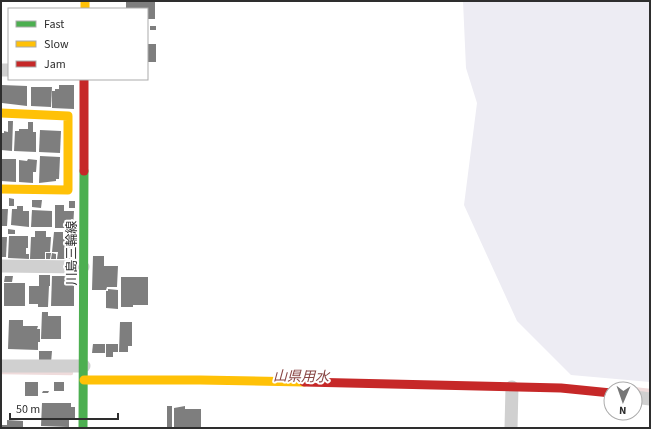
<svg xmlns="http://www.w3.org/2000/svg" width="651" height="429" font-family="'Source Sans 3','Noto Sans JP',sans-serif">
<style>
.green{fill:#edecf3}
.lines{fill:none;stroke-linecap:round;stroke-linejoin:round}
.stream{stroke:#efdbdb;stroke-width:4.5}
.building{fill:#7e7e7e}
.street{stroke:#d0d0d0;stroke-width:13}
.fast{stroke:#4caf50;stroke-width:9}
.slow{stroke:#ffc107;stroke-width:9}
.jam{stroke:#c62828;stroke-width:9}
.labels{text-anchor:middle;stroke-width:4;stroke-linejoin:round;paint-order:stroke}
.street-label{font-size:13px;fill:#2e2e2e;stroke:#fff}
.water-label{font-size:14px;font-style:italic;fill:#894644;stroke:#fff}
</style>
<rect width="100%" height="100%" fill="#fff"/>
<!-- green -->
<path class="green" d="M463,1H650V382L571,375L517,321L464,205L477,103L466,68Z"/>
<g class="lines">
<!-- stream -->
<g class="stream">
<path d="M1,372L71,373"/>
<path d="M613,387L650,391"/>
</g>
</g>
<!-- building -->
<g class="building">
<path d="M126,1H155V19H147V9H126Z"/>
<rect x="150" y="26" width="6" height="4"/>
<rect x="147" y="44" width="9" height="18"/>
<path d="M2,85L27,86V106L2,103Z"/>
<path d="M59,85H74V109L52,108V91H55V89H59Z"/>
<path d="M31,87H52L51,107L31,106Z"/>
<path d="M8,121H13L12,151L1,150V133H4V131L8,132Z"/>
<path d="M28,122H33V132H36V152L14,151L15,131H19V129H28Z"/>
<path d="M40,130L61,131L60,153L39,152Z"/>
<path d="M40,156L60,157L59,179H56V181L39,183Z"/>
<path d="M1,159H16V182L1,181Z"/>
<path d="M28,159L37,160L36,172H33V183L19,182V160L27,161Z"/>
<path d="M9,198L14,199V206H9Z"/>
<path d="M32,200H42L41,208L32,207Z"/>
<rect x="69" y="201" width="6" height="7"/>
<path d="M55,205H64V211H74L73,228H55Z"/>
<path d="M17,206H23V211H29V227L11,225L12,209H17Z"/>
<path d="M1,209H8L7,226H1Z"/>
<path d="M32,210L52,211V227H31Z"/>
<path d="M8,229L15,230V234H8Z"/>
<path d="M35,231H46V237H51L50,252H45V259H30L31,237H35Z"/>
<path d="M54,232H63V239H74V253H72V259H57L58,252H52Z"/>
<path d="M9,236H28V248H26V254H29V259L8,258Z"/>
<path d="M1,237H7L6,257H1Z"/>
<path d="M46,253H51L50,259H46Z"/>
<path d="M52,253L56,254V259H51Z"/>
<path d="M93,256H104V266H118L117,287H107L106,290H92Z"/>
<rect x="39" y="275" width="11" height="11"/>
<path d="M5,276H13L12,282H4Z"/>
<path d="M52,276H70L74,282V306H51Z"/>
<path d="M121,277H148V305H133V307H121Z"/>
<rect x="4" y="283" width="21" height="23"/>
<path d="M29,286H49L48,307H38V304H29Z"/>
<path d="M108,289L118,290V309L106,308V291H108Z"/>
<path d="M42,312H48V316H61V339H41Z"/>
<path d="M9,320H23V326H38L37,329H40V342H38V350L8,349Z"/>
<path d="M120,322H132V346H128V352H119Z"/>
<path d="M93,344H105V353H92Z"/>
<path d="M106,344H118V352H113V357H106Z"/>
<path d="M39,351H52L51,363H39Z"/>
<rect x="25" y="382" width="13" height="14"/>
<rect x="54" y="382" width="10" height="9"/>
<path d="M43,391H49L48,393H42Z"/>
<path d="M42,403H71V407H75V419H69V427L41,426Z"/>
<rect x="167" y="406" width="5" height="21"/>
<path d="M185,406V409H201V428H174V408Z"/>
<path d="M7,420L23,421V428H1V425H7Z"/>
</g>
<g class="lines">
<!-- street -->
<g class="street">
<path d="M1,70H9"/>
<path d="M1,266L83,267"/>
<path d="M1,366H84"/>
<path d="M635,397L650,399"/>
<path d="M511,428L512,387"/>
</g>
<!-- fast -->
<path class="fast" d="M83,428L84,171"/>
<!-- slow -->
<g class="slow">
<path d="M85,1V9"/>
<path d="M1,113L68,116V190L1,189"/>
<path d="M84,380H200L304,382"/>
</g>
<!-- jam -->
<g class="jam">
<path d="M84,171V79"/>
<path d="M304,382L561,388L611,393"/>
</g>
</g>
<g class="labels">
<!-- street labels -->
<g class="street-label">
<text transform="translate(71 253) rotate(-90)" y="5">川島三輪線</text>
</g>
<!-- water labels -->
<g class="water-label">
<text transform="translate(301 376) rotate(1)" y="5">山県用水</text>
</g>
</g>
<!-- border -->
<rect width="651" height="429" fill="none" stroke="#2e2e2e" stroke-width="4"/>
<!-- legend -->
<rect x="8" y="8" width="140" height="72" fill="#ffffff" stroke="#ababab"/>
<rect x="16" y="21" width="20" height="6" fill="#4caf50" stroke="#ababab"/>
<text x="44" y="28" font-size="12" fill="#2e2e2e">Fast</text>
<rect x="16" y="41" width="20" height="6" fill="#ffc107" stroke="#ababab"/>
<text x="44" y="48" font-size="12" fill="#2e2e2e">Slow</text>
<rect x="16" y="61" width="20" height="6" fill="#c62828" stroke="#ababab"/>
<text x="44" y="68" font-size="12" fill="#2e2e2e">Jam</text>
<!-- north arrow -->
<g transform="translate(623 401) rotate(182)"><circle r="19" fill="#ffffff" stroke="#ababab"/>
<path d="M0-3L7 15L0 10L-7 15Z" fill="#777777"/>
<text y="-6" font-size="11" font-weight="bold" text-anchor="middle" fill="#2e2e2e">N</text>
</g>
<!-- scale -->
<path d="M10 413v6h108v-6" fill="none" stroke="#2e2e2e" stroke-width="2"/>
<text x="16" y="413" font-size="12" fill="#2e2e2e" stroke="#ffffff" stroke-width="3" paint-order="stroke">50 m</text>
</svg>
